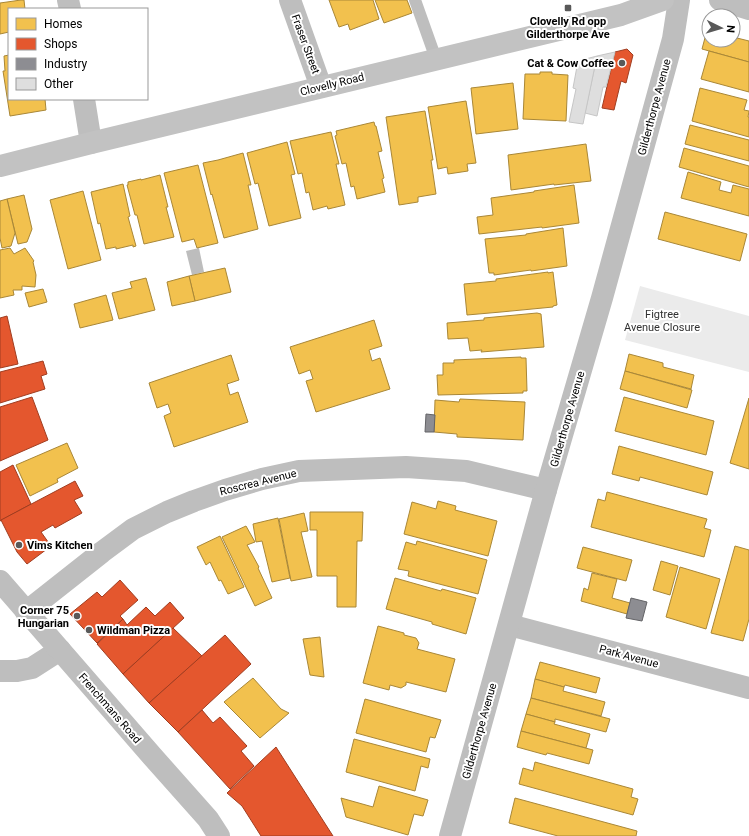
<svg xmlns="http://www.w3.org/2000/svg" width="749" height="836" font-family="Roboto,sans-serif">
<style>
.green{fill:#ebebeb}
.water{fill:#bdbdbd}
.homes{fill:#f2c14e;stroke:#a98737}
.shops{fill:#e4572e;stroke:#a03d20}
.industry{fill:#8d8d92;stroke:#636366}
.building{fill:#dedede;stroke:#c6c6c6}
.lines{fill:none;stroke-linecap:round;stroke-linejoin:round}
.lane{stroke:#bebebe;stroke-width:12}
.street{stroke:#bebebe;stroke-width:22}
.secondary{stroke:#c2c2c2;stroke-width:22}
.primary{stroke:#bebebe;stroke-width:22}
.poi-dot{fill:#595959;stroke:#fff;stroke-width:1.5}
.labels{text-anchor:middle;stroke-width:4;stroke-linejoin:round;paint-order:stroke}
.poi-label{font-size:11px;font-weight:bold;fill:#000;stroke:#fff;text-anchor:end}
.street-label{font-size:11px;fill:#000;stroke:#fff}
.park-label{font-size:11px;fill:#313131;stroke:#fff}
</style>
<rect width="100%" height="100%" fill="#fff"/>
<!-- green -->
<path class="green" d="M640,286L749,316V372L625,340Z"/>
<!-- water -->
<path class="water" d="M199,248L204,272L192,275L186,251Z"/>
<!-- homes -->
<g class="homes">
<path d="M21,0H24L25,9H9V32L0,34V3Z"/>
<path d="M329,0H373L379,19L350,30L348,24L339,27Z"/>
<path d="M375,0H407L412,13L384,23Z"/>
<path d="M709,32V40H733V37L749,41V62L702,49L706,34Z"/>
<path d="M709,51L749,62V92L701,79Z"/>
<path d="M9,55V99H45L46,110L10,116L3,71H5L4,56Z"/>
<path d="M540,72H552V74L568,75L566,121L523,119L525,74H540Z"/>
<path d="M513,83L518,129L476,134L471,88Z"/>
<path d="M700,88L747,100L744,110L749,111L748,117H749V137L692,121Z"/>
<path d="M466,101L476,163L467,164L468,171L448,174L447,167L438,169L428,107Z"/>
<path d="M425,111L433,160H431L436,194L418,197V202L399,205L386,117Z"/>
<path d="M374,122L375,126H376L382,151L378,152L384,178L382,179L385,192L357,199L354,186L351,187L346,163L342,164L335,136L337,135L336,131Z"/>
<path d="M690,125L749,140V161L685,144Z"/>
<path d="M331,132L339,164H336L345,205L328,209L327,206L313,210L309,192L306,193L302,173L298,174L290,141Z"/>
<path d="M287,142L295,174L291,175L301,218L269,226L258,183L255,184L247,153Z"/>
<path d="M586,144L591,181L554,185V184L511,190L508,155Z"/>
<path d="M684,148L749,166V187L679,167Z"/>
<path d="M243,153L251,185H248L258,229L224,238L212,194L211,195L203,163L218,160Z"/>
<path d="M198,165L218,243L197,248L194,239L182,242L164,173Z"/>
<path d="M688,172L721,182L719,190L731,193L733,185L749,189V216L681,198Z"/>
<path d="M160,175L168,207H166L174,237L144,244L137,215H135L127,185H128V182L141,179V180Z"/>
<path d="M123,184L130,216L128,217L136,246L133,247V245L116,249V247L106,249L100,223L98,224L91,192Z"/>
<path d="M574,185L579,223L542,228V227L479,234L477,217L493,215L491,198L534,192V191Z"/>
<path d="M83,191L101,260L68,269L50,200Z"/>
<path d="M24,195L32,229L27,242L18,244L7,199Z"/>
<path d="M7,199L15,233L11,246L2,248L0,238V201Z"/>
<path d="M665,212L747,234L740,261L658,239Z"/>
<path d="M563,228L567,266L531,271V270L494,275V273H489L485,239L526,235V234Z"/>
<path d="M10,248L14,254L25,248L34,261L33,262L36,275L35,287L22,286V290H13L14,295L0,298V250Z"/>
<path d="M225,268L231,292L195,301L189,276Z"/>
<path d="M548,272V273L553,272L557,305L553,306V307L501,312L467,315L464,284L496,281V279Z"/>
<path d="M189,276L195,301L172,306L167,282Z"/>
<path d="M146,278L155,310L119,319L112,293L132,288L130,282Z"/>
<path d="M43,289L47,302L29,307L25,293Z"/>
<path d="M106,295L113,320L80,328L74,304Z"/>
<path d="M537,313L541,314L544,347L481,352L482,350L470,351L468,338L448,339L447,323L484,320V318Z"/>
<path d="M374,320L382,346L369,350L372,361L380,358L390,389L316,412L306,381L313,379L310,370L299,374L290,347Z"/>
<path d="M629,354L663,363V367L694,375L691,389L625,371Z"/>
<path d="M231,355L239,380L227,384L230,395L238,392L248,422L174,447L164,416L171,413L168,404L157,408L149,383Z"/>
<path d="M521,357V358H526L527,391H523V393L438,395L437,375H443V363H454V360Z"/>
<path d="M625,371L692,390L687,408L620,389Z"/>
<path d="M624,397L714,421L706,455L615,431Z"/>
<path d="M749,398V469L730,463Z"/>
<path d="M460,399L525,402L523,440L457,437V434L434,432L435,400L459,402Z"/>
<path d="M67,443L78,468L57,479L58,482L30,496L16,465Z"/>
<path d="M619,446L713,472L707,495L640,477L639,481L612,474Z"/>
<path d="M607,492L707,519L704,528L711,530L704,557L591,527L598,499L605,501Z"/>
<path d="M438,501L456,506L455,510L497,521L488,556L404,534L412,502L436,509Z"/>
<path d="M310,512H363L362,541H357L356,607H337V576H317V530H310Z"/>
<path d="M304,513L308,531L301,532L312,577L291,581L279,519Z"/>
<path d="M278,518L290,578L272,582L262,541L256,542L253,524Z"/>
<path d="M246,526L255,542L247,545L259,567L258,568L272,598L255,606L222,537Z"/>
<path d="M220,536L244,587L228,594L221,580L219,581L210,562L206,565L197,547Z"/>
<path d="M417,541L487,560L478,594L408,576L409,571L398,569L406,542L416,545Z"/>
<path d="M735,546L749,550V619L743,641L711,633Z"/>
<path d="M583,547L632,560L626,581L577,568Z"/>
<path d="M661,561L678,566L670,595L653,590Z"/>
<path d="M680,567L720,579L706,629L666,617Z"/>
<path d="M592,573L617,579L612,598L630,603L627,614L581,601L584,588L588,590Z"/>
<path d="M395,578L441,591L442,589L476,598L466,634L432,624V622L386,609Z"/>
<path d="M378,626L404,633V635L416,638L419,643L417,649L455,659L446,692L406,682V685L401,688L390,685L389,690L363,683Z"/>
<path d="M320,637L324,677L310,675L303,639Z"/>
<path d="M540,662L600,678L596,693L565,685L564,687L535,679Z"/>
<path d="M253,678L281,709L289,713L260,738L224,702Z"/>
<path d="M535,679L564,687L563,691L605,702L601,716L531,698Z"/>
<path d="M531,698L610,719L606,732L555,719V722L526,714Z"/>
<path d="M365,699L441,720L435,738L430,737L426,752L356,733Z"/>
<path d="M526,714L555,722L554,724L590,734L586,748L521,731Z"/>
<path d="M521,731L593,750L589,764L547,753L546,755L517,747Z"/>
<path d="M354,739L430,759L428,768L421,766L415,791L346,772Z"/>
<path d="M535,762L633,789L631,797L638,799L633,815L519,784L523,768L533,771Z"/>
<path d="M379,786L428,800L423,816L414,814L408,835L346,817L341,798L373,807Z"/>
<path d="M515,798L637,831L636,836H558L509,823Z"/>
</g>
<!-- shops -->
<g class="shops">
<path d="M627,49L633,55L626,83L621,81L614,110L602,108L615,52Z"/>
<path d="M7,316L18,364L0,368V318Z"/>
<path d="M43,361L47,374L41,376L45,389L0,403V372Z"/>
<path d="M32,397L48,440L0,461V407Z"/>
<path d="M13,465L31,504L0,521V472Z"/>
<path d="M75,481L83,496L74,500L82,513L55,528L53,525L41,532L51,546L27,564L17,552L1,520Z"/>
<path d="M120,580L138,600L120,616L123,619L97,643L70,614L97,592L102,597Z"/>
<path d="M170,602L184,618L123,674L97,644L123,619L127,625L146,607L155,616Z"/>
<path d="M173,628L202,656L149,703L123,674Z"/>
<path d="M225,635L251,664L178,732L149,703Z"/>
<path d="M202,710L213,723L220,717L247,746L241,751L254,766L230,789L178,732Z"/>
<path d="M276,747L333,836H261L242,806L227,793Z"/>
</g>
<!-- industry -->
<g class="industry">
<path d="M426,414L435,415L434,432H425Z"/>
<path d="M631,598L647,602L642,621L626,618Z"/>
</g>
<!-- building -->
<g class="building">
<path d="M615,52L606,87H603L597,116L585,113L597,56Z"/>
<path d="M597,56L583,124L569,122L576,89L573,88L578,61Z"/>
</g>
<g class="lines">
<!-- lane -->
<path class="lane" d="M415,0L436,59"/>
<!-- street -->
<g class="street">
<path d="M68,0L70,9"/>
<path d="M290,0L321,87"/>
<path d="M720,0L749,9"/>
<path d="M84,99L91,143"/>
<path d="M26,612L102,552L133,529L167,512L194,501L225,490L262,479L299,471L406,467L466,471L546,490"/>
<path d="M509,625L749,688"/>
<path d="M0,671H17L32,668L60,650"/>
<path d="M450,836L546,490L602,298L673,39L679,0"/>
</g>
<!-- secondary -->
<path class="secondary" d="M0,166L91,143L621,15L663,0"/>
<!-- primary -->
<path class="primary" d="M0,581L152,756L208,819L219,836"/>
</g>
<!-- markers -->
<g class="poi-dot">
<rect x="564" y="4" width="8" height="8" rx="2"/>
<circle cx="622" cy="63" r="4"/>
<circle cx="19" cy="545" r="4"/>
<circle cx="77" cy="616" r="4"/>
<circle cx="89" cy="630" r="4"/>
</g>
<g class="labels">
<!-- poi labels -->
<g class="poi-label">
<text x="568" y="25" text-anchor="middle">Clovelly Rd opp<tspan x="568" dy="13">Gilderthorpe Ave</tspan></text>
<text x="614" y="67">Cat &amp; Cow Coffee</text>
<text x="27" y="549" text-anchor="start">Vims Kitchen</text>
<text x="69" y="614">Corner 75<tspan x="69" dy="13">Hungarian</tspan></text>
<text x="97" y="634" text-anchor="start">Wildman Pizza</text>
</g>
<!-- street labels -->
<g class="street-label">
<text transform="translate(306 44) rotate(70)" y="4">Fraser Street</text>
<text transform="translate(332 84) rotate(-14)" y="4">Clovelly Road</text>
<text transform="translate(654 107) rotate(-75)" y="4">Gilderthorpe Avenue</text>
<text transform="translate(567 419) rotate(-74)" y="4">Gilderthorpe Avenue</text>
<text transform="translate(258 482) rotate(-14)" y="4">Roscrea Avenue</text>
<text transform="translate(629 656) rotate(15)" y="4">Park Avenue</text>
<text transform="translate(110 708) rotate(49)" y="4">Frenchmans Road</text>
<text transform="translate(479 731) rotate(-74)" y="4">Gilderthorpe Avenue</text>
</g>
<!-- park labels -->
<g class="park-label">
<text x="662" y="318">Figtree<tspan x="662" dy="13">Avenue Closure</tspan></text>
</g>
</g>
<!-- legend -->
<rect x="8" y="8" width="140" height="92" fill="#ffffff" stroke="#999999"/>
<rect x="16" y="18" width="20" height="12" fill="#f2c14e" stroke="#999999"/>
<text x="44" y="28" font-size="12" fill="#000000">Homes</text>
<rect x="16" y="38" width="20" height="12" fill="#e4572e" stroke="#999999"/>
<text x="44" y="48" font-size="12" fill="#000000">Shops</text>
<rect x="16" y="58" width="20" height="12" fill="#8d8d92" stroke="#999999"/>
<text x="44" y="68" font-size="12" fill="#000000">Industry</text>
<rect x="16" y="78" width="20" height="12" fill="#dedede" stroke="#999999"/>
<text x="44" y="88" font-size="12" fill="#000000">Other</text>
<!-- north arrow -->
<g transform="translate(721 28) rotate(95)"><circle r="19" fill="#ffffff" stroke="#999999"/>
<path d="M0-3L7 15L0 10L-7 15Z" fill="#595959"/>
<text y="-6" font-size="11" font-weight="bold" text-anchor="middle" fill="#000000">N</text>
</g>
</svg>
